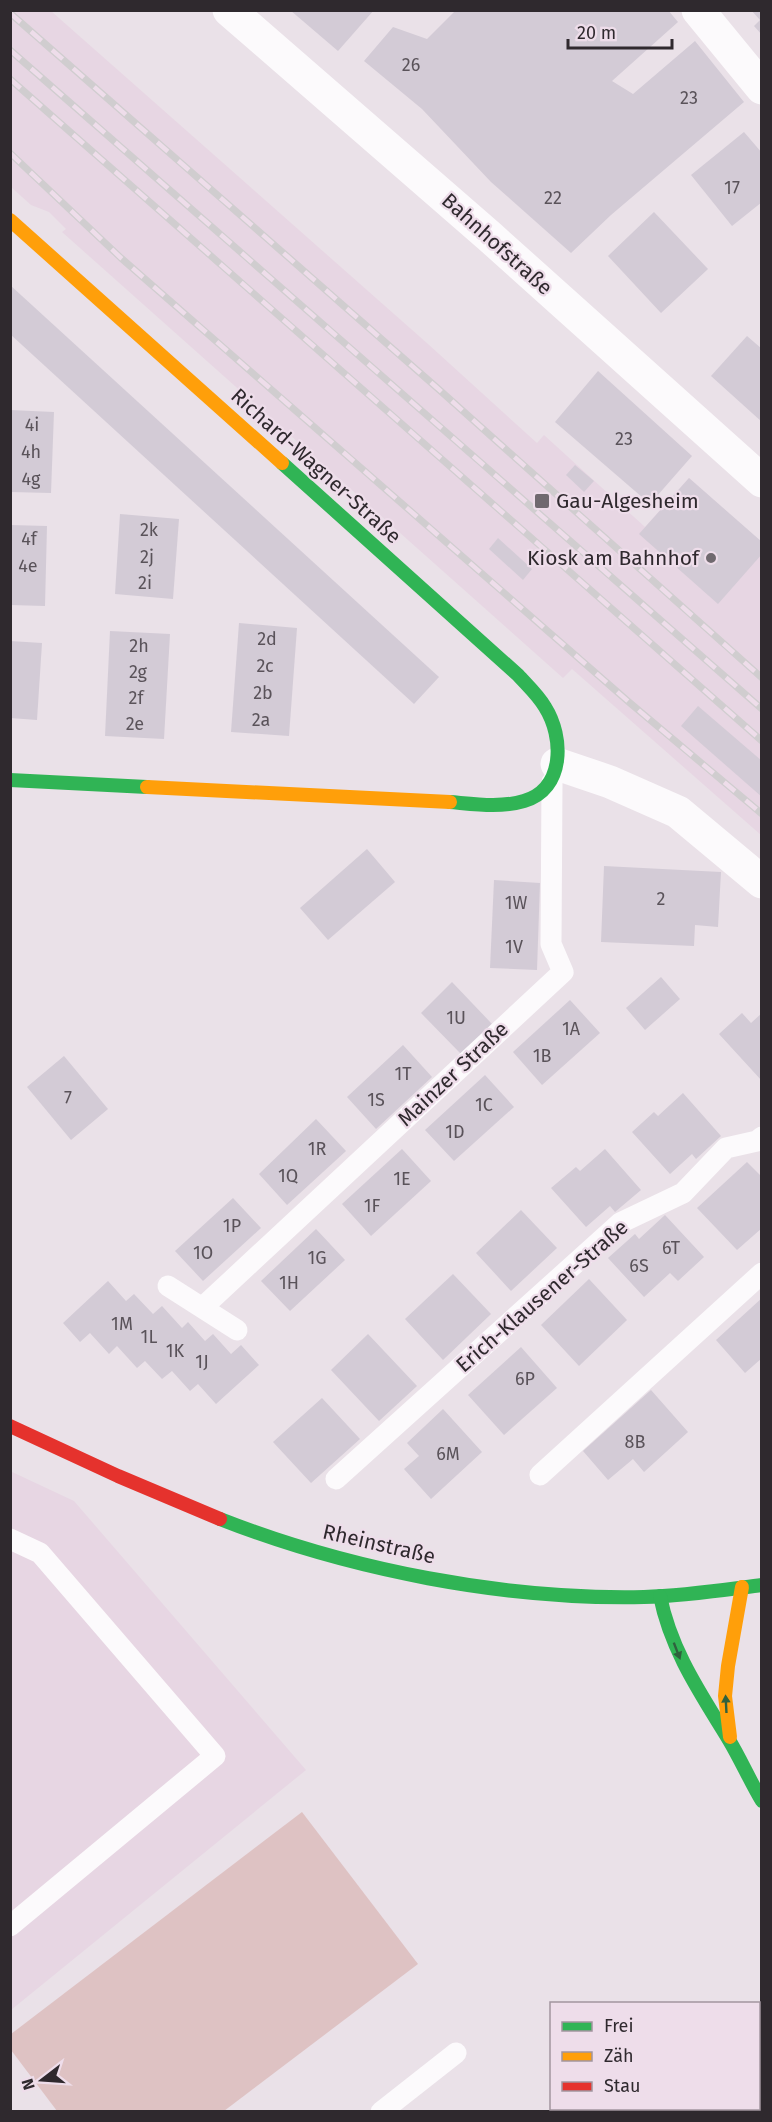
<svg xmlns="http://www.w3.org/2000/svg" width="772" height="2122" font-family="'Fira Sans',sans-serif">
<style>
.built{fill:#e7d6e3}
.green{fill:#dec2c3}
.building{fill:#d3cbd6}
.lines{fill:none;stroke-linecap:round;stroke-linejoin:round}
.lane{stroke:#fcfafc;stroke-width:21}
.street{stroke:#fcfafc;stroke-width:33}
.fast{stroke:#30b455;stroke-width:14}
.slow{stroke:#ff9f0a;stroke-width:14}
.jam{stroke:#e5322d;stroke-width:14}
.rail-casing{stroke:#d0cdcf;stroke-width:7}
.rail{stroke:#eeddea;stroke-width:4.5;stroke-dasharray:14;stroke-linecap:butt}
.oneway{fill:#2f613e}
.poi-dot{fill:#70696f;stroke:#eeddea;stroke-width:2}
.labels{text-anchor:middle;stroke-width:4.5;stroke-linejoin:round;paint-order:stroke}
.number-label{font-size:18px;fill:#5a535a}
.street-label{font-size:21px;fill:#2f292e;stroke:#eeddea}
.poi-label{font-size:21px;fill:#2f292e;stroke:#eeddea;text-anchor:start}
</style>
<rect width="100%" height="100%" fill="#eae1e8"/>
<!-- built -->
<g class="built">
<path d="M10,11H51L428,344L537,443L544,435L645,527L689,478L761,542V835L572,669L563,678L62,232L66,229L49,212L31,205L11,187Z"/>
<path d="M10,1471L74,1501L306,1770L11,2010Z"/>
</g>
<!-- green -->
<path class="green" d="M302,1812L418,1964L224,2111H57L11,2050V2034Z"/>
<!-- building -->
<g class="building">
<path d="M290,10H374L338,51Z"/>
<path d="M456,10H668L678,22L612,81L633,94L695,41L744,102L611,215L571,253L491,182L422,109L364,61L393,27L427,39Z"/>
<path d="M751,10H762V35L754,26L760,20Z"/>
<path d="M744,132L762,153V202L732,226L691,175Z"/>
<path d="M654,212L708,269L661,313L608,256Z"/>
<path d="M10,285L439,677L414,704L10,334Z"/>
<path d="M747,336L762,349V422L711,376Z"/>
<path d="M598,371L692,456L650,504L555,422Z"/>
<path d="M10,410L54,412L51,493L10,492Z"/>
<path d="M575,465L594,481L584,492L566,475Z"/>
<path d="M689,478L762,542V554L718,604L639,534Z"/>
<path d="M120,514L179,519L173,599L115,594Z"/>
<path d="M10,525L47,526L45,606L10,605Z"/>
<path d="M498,538L532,569L523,580L489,549Z"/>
<path d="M239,623L297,628L289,736L231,732Z"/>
<path d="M110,631L170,634L164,739L105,736Z"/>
<path d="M10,641L42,643L37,720L10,718Z"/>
<path d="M698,706L762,761V797L681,726Z"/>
<path d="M367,849L395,882L328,940L300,908Z"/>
<path d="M604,866L721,872L718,927L695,925L694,946L601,942Z"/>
<path d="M494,880L540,883L537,970L490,968Z"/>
<path d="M661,977L680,999L645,1030L626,1008Z"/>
<path d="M452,982L492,1024L461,1054L421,1013Z"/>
<path d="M570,1000L600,1033L542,1085L513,1052Z"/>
<path d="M742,1013L751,1023L762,1013V1081L719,1034Z"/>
<path d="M403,1045L432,1077L376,1129L347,1097Z"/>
<path d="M64,1056L108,1109L71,1140L27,1087Z"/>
<path d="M485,1075L514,1107L454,1161L425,1130Z"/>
<path d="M683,1093L721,1136L696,1159L692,1154L670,1174L632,1132L654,1112L658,1116Z"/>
<path d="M316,1119L346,1151L287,1205L259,1174Z"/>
<path d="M402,1149L431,1181L371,1236L342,1204Z"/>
<path d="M605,1149L641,1190L615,1212L610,1206L586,1227L551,1188L576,1167L580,1171Z"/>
<path d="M747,1162L762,1177V1228L737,1250L697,1208Z"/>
<path d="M233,1198L261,1228L203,1281L175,1251Z"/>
<path d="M521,1210L557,1248L511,1291L476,1253Z"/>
<path d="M665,1215L704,1257L678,1281L670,1273L644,1297L608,1258L635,1234L639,1239Z"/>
<path d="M316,1229L345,1260L290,1311L261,1281Z"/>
<path d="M453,1274L491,1314L443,1360L405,1319Z"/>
<path d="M589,1279L627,1320L579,1366L541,1325Z"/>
<path d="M108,1281L126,1301L134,1294L153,1314L162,1306L182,1328L188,1322L205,1341L213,1334L231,1354L241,1345L259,1365L216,1404L198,1384L190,1391L172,1371L162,1379L145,1361L137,1368L117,1346L109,1354L90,1333L80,1342L63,1323Z"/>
<path d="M762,1298V1358L745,1373L716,1340Z"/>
<path d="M368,1334L417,1386L379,1421L331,1370Z"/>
<path d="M521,1347L557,1388L504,1435L468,1395Z"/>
<path d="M651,1390L688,1432L644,1472L633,1459L608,1480L583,1451Z"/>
<path d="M322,1398L360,1439L311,1483L273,1442Z"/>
<path d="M443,1409L482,1452L431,1499L404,1469L419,1456L407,1443Z"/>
</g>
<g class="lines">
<!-- lane -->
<g class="lane">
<path d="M168,1286L237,1330"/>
<path d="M203,1307L563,972L551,944L552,782"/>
<path d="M540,1475L762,1273"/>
<path d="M336,1479L620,1223L683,1193L726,1148L757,1141L762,1137"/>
<path d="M10,1539L40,1553L215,1756L10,1926"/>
<path d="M381,2112L456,2053"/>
</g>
<!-- street -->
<g class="street">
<path d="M229,10L489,236L762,481"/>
<path d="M698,10L762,88"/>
<path d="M557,764L610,782L678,812L762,882"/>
</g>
<!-- fast -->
<g class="fast">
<path d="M282,463L518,675C527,685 538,695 545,707C564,737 565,789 524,801C501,808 474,804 450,802"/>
<path d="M10,780L147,787"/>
<path d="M220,1519C350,1570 504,1600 644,1597C684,1596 723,1590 762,1585"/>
<path d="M660,1596C671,1651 701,1694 729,1740C741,1760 750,1781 762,1801"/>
</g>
<!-- slow -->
<g class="slow">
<path d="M10,220L282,463"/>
<path d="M147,787L450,802"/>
<path d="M730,1737L725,1696L728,1666L742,1587"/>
</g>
<!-- jam -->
<path class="jam" d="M10,1426L118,1476L220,1519"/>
<defs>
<g id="rail">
<path d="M10,13L435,386L762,678"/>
<path d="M10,50L762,709"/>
<path d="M10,79L762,741"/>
<path d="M10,153L121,258L630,703L762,814"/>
</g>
</defs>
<!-- rail casing -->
<use href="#rail" class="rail-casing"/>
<!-- rail -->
<use href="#rail" class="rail"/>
</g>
<!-- one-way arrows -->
<defs><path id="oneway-solid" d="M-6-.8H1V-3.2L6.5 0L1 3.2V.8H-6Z" transform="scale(1.5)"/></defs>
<g class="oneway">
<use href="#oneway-solid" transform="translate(677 1651) rotate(69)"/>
<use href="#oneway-solid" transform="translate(726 1704) rotate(-93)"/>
</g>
<!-- markers -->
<g class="poi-dot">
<rect x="534" y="493" width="16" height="16" rx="3"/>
<circle cx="711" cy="558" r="6"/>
</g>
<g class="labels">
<!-- number labels -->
<g class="number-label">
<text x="411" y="71">26</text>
<text x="689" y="104">23</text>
<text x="732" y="194">17</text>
<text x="553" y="204">22</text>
<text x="32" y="431">4i</text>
<text x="624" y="445">23</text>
<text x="31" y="458">4h</text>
<text x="31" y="485">4g</text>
<text x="149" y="536">2k</text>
<text x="29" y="545">4f</text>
<text x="147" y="563">2j</text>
<text x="28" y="572">4e</text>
<text x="145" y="589">2i</text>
<text x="267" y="645">2d</text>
<text x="139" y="652">2h</text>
<text x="265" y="672">2c</text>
<text x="138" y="678">2g</text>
<text x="263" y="699">2b</text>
<text x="136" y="704">2f</text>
<text x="261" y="726">2a</text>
<text x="135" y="730">2e</text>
<text x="661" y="905">2</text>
<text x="516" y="909">1W</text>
<text x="514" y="953">1V</text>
<text x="456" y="1024">1U</text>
<text x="571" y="1035">1A</text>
<text x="542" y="1062">1B</text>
<text x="403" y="1080">1T</text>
<text x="68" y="1104">7</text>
<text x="376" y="1106">1S</text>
<text x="484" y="1111">1C</text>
<text x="455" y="1138">1D</text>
<text x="317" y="1155">1R</text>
<text x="288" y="1182">1Q</text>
<text x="402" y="1185">1E</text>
<text x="372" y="1212">1F</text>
<text x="232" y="1232">1P</text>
<text x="671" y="1254">6T</text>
<text x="203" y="1259">1O</text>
<text x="317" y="1264">1G</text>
<text x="639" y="1272">6S</text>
<text x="289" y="1289">1H</text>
<text x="122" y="1330">1M</text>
<text x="149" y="1343">1L</text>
<text x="175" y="1357">1K</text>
<text x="202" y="1368">1J</text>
<text x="525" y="1385">6P</text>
<text x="635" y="1448">8B</text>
<text x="448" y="1460">6M</text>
</g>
<!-- street labels -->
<g class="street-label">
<text transform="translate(497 244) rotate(42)" y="7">Bahnhofstraße</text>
<text transform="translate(316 466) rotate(42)" y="7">Richard-Wagner-Straße</text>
<text transform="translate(453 1074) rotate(-43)" y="7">Mainzer Straße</text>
<text transform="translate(542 1296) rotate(-41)" y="7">Erich-Klausener-Straße</text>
<text transform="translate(379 1544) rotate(13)" y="7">Rheinstraße</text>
</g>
<!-- poi labels -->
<g class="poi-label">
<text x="556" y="508">Gau-Algesheim</text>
<text x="699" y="565" text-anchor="end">Kiosk am Bahnhof</text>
</g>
</g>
<!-- border -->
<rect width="772" height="2122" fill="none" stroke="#2f292e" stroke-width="24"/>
<!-- legend -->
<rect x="550" y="2002" width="210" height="108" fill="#eeddea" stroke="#a2959f" stroke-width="1.5"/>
<rect x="562" y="2022" width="30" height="9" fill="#30b455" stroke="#a2959f" stroke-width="1.5"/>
<text x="604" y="2032" font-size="18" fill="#2f292e">Frei</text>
<rect x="562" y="2052" width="30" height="9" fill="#ff9f0a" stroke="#a2959f" stroke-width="1.5"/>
<text x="604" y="2062" font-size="18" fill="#2f292e">Zäh</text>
<rect x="562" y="2082" width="30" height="9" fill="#e5322d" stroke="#a2959f" stroke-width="1.5"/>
<text x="604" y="2092" font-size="18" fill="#2f292e">Stau</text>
<!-- north arrow -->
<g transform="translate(42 2080) rotate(253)" stroke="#eeddea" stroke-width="4.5" paint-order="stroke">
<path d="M0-4.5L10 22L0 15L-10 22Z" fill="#2f292e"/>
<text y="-9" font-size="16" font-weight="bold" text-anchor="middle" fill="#2f292e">N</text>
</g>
<!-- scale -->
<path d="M568 39v9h104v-9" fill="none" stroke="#2f292e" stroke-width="3"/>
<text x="577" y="39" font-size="18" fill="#2f292e" stroke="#eeddea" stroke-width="4.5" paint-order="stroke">20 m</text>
</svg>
